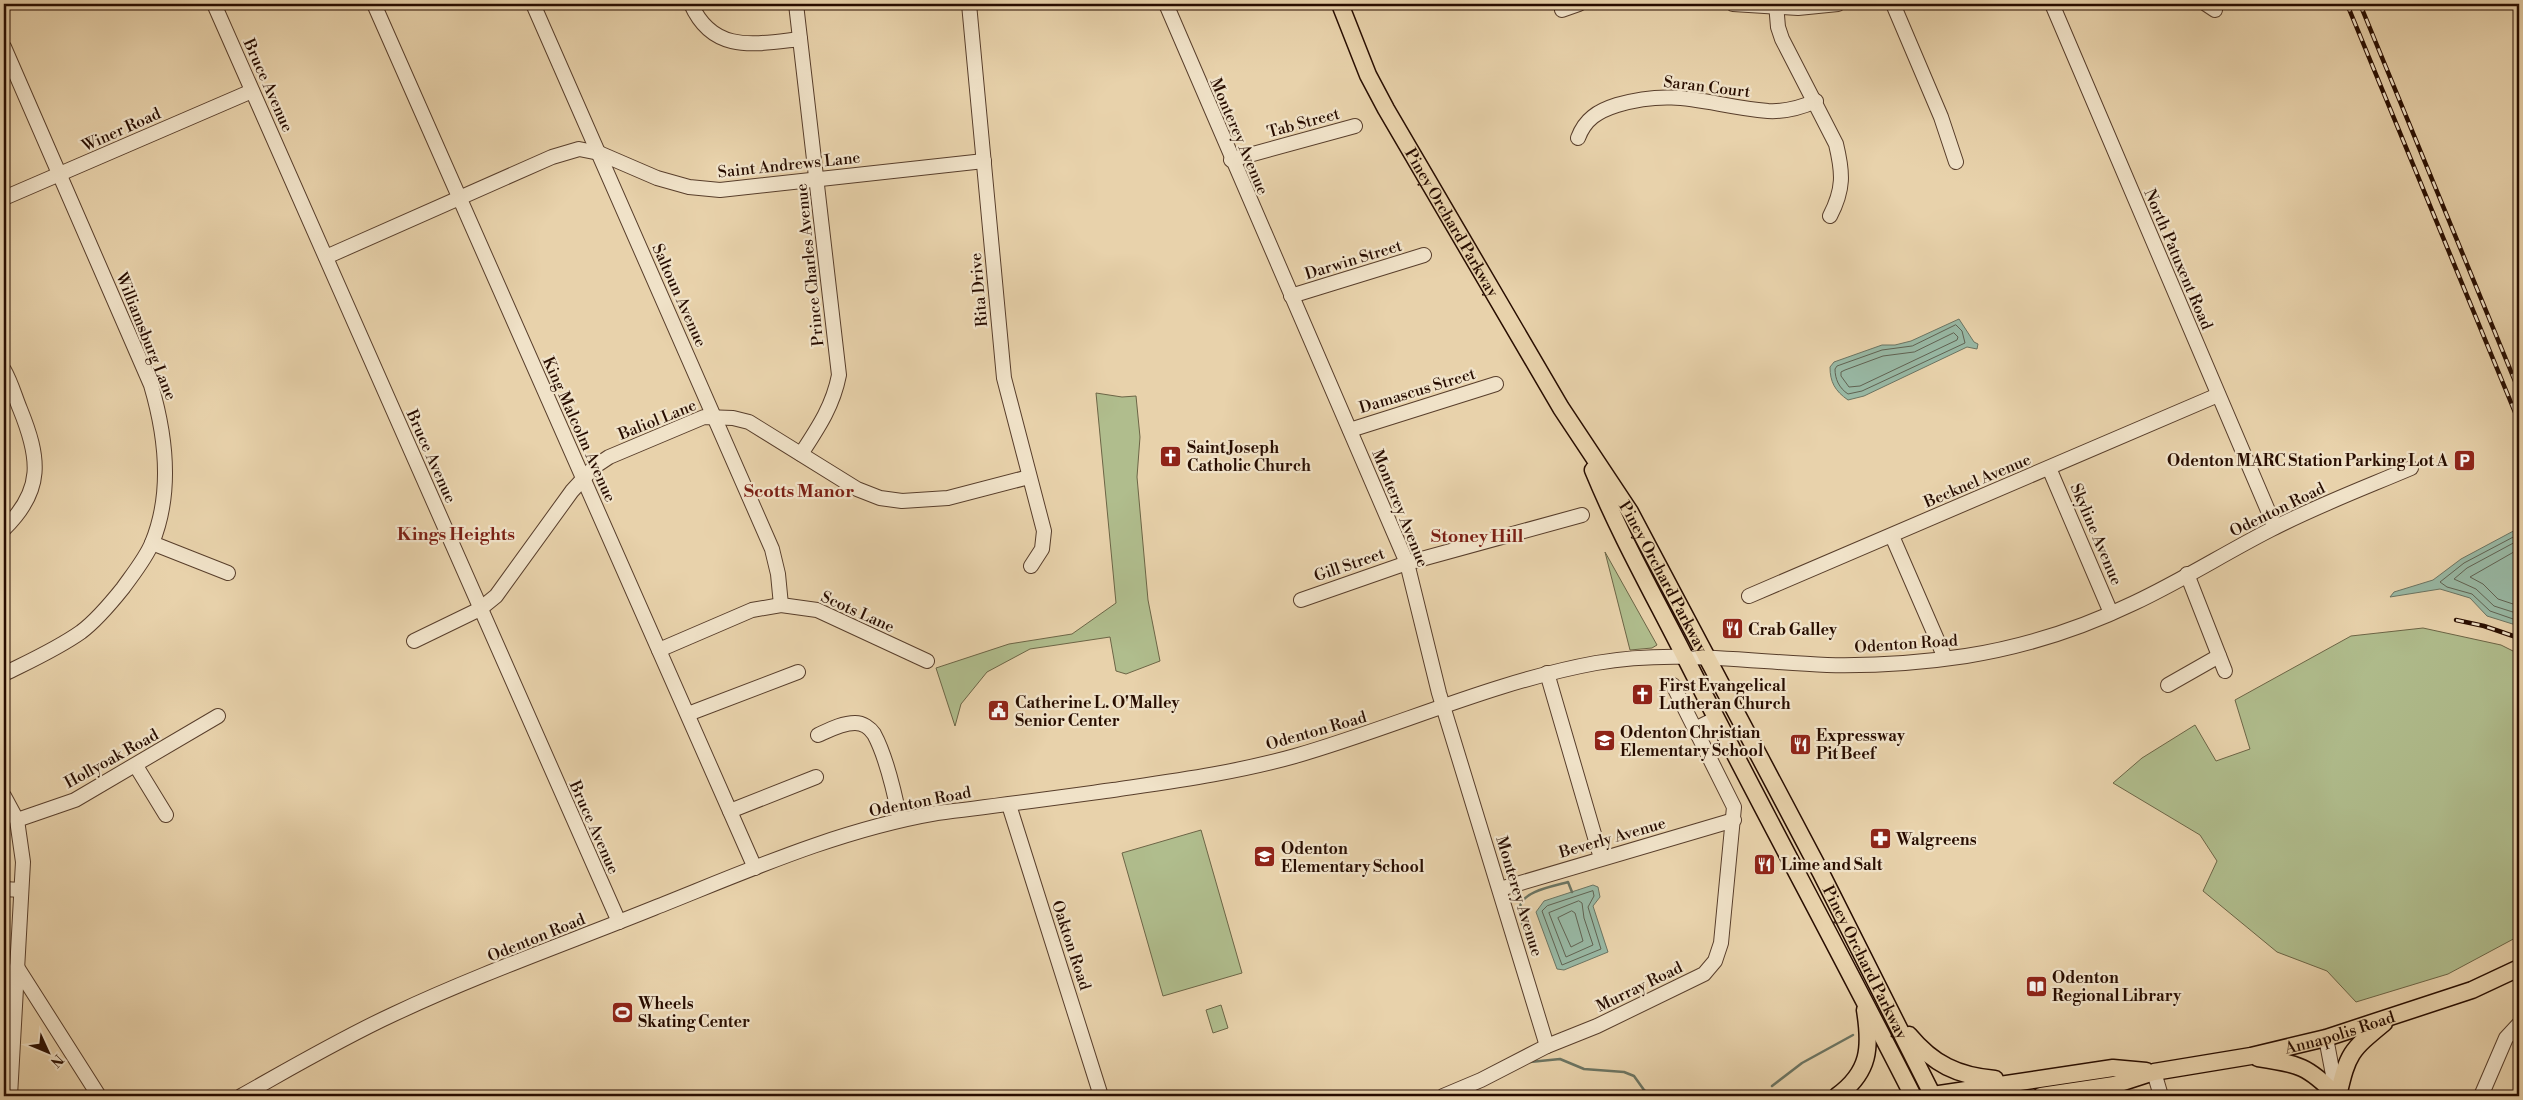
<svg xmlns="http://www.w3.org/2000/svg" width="2523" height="1100" font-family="'Libre Bodoni',serif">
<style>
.green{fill:#b0bd8d;stroke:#6c6546}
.water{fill:#98b8a4;stroke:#6b7462}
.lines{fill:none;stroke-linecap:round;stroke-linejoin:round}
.shore{stroke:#606252;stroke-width:1}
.stream{stroke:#6b7462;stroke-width:2.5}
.minor-casing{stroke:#583e2b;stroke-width:16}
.major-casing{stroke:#280d00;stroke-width:19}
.minor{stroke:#f0e2c8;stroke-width:14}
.major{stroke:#e8d2ab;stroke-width:16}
.rail-casing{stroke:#280d00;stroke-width:4.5}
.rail{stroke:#f0e2c8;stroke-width:2.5;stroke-dasharray:8;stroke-linecap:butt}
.labels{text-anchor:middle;stroke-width:4.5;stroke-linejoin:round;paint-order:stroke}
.street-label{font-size:16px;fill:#280d00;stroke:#f0e2c8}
.poi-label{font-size:16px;font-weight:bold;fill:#280d00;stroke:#f0e2c8;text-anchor:start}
.neighbourhood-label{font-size:18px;font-weight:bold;fill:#7a1f14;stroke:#f0e2c8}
</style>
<rect width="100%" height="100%" fill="#e8d2ab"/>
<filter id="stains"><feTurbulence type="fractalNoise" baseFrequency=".004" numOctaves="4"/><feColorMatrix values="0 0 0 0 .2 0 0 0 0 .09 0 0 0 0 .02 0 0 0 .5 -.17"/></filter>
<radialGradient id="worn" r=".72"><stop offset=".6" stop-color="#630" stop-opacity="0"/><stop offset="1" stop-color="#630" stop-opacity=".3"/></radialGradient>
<!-- green -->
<g class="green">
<path d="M1096,393L1122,397L1136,396L1140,437L1137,477L1148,600L1160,661L1126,674L1116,671L1110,637L1030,649L987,672L961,704L955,726L936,668L1009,644L1072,634L1116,603Z"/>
<path d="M1605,552L1657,645L1652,648L1630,650Z"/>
<path d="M2423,628L2501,645L2519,654V936L2448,974L2356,1002L2327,971L2277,952L2203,891L2217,861L2200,835L2113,783L2142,758L2195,725L2216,761L2250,749L2235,700L2351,636Z"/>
<path d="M1201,830L1242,973L1163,996L1122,853Z"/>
<path d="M1221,1005L1228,1028L1213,1033L1206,1010Z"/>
</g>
<!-- water -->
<g class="water">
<path d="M1959,319L1974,342L1978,344L1977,349L1967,347L1864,396L1848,400C1835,391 1830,382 1830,367L1834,362L1882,345H1895L1911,341Z"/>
<path d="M2519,528V626L2487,616L2470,598L2440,589L2390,597L2394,592L2433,580L2461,559Z"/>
<path d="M1593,885L1598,887L1600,897L1593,906L1608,952L1564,970L1557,969L1536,912L1544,901Z"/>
</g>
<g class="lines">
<!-- shore -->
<g class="shore">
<path d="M1956,325L1962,331L1965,343L1862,391L1848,394C1839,388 1835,379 1835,369L1837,366L1882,350L1912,346Z"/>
<path d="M1954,333L1958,337L1957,340L1860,386L1849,387L1841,376V372L1845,370L1883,356L1914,352Z"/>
<path d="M2519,534L2464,563L2440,582L2447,587L2472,594L2490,611L2519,621"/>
<path d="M2519,540L2467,568L2454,579L2476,589L2494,606L2519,614"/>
<path d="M2519,549L2470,577L2483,584L2498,599L2519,606"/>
<path d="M1593,891L1594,896L1588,907L1601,949L1562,965L1542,911L1547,906Z"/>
<path d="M1579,901L1582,903L1584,918L1593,945L1566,957L1549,913Z"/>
<path d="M1572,911L1575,913L1583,941L1571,947L1558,918Z"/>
</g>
<!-- stream -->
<g class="stream">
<path d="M1529,943C1526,932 1518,918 1520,907C1522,891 1555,886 1568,882L1572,892"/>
<path d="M1530,1062L1560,1059L1584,1069L1624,1072L1634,1076L1644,1090L1652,1096"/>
<path d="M1772,1086L1802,1063L1853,1035"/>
<path d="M1738,1096L1750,1092"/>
</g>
<defs>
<g id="minor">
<path d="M214,4L619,922"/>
<path d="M374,4L755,868"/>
<path d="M533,4L772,549L778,574L781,605"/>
<path d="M691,4C713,54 755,44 800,39"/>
<path d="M796,4L839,375C833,406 818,428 801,454"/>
<path d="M969,4L1004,378L1044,531L1042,549L1031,566"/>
<path d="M1166,4L1407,563L1439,693L1547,1046"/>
<path d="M1733,4L1798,8L1838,4"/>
<path d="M1776,4L1778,27L1782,39L1836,144C1843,173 1844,189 1830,216"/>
<path d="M1893,4L1941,117L1956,162"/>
<path d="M2052,4L2275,527"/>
<path d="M2206,4L2215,10"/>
<path d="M1562,10L1579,4"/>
<path d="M4,47L151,385C166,436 173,492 152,543C146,558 133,574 123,588C111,603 97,620 81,632C57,649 30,661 4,674"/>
<path d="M1578,138C1585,119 1598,111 1617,105C1678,87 1709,106 1768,111C1785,112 1800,108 1816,101"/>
<path d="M1231,160L1355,126"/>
<path d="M4,198L252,91"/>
<path d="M326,257L552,157L579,149L599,153L657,178L689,187L720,190L984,161"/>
<path d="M1291,296L1424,255"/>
<path d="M4,370C11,382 15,397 20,409C40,458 44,490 4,529"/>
<path d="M1350,430L1496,384"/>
<path d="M2049,468L2111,613"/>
<path d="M1892,536L1945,658"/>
<path d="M152,543L228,573"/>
<path d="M2187,574L2225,671"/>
<path d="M1749,596L2218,395"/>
<path d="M1301,600L1407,563L1582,515"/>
<path d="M414,641L480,609L496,596L572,491L594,467L609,457L704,417L733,418L749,422L857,489L880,498L902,501L948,498L1029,477"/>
<path d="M659,650L752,610L781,605L817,610L927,661"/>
<path d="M1547,673L1601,858"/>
<path d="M2168,685L2219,656"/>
<path d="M688,714L798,672"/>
<path d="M1695,729L1715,719"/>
<path d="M818,735C829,730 842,723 855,723C863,723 870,728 874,734C886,756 895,795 900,820"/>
<path d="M136,766L166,815"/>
<path d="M4,796L17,820L23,862L10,1096"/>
<path d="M1009,805L1101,1096"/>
<path d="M730,811L816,777"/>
<path d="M17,820L75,800L218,716"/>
<path d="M4,889L21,890"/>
<path d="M1500,889L1734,820"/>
<path d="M17,967L99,1096"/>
<path d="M2326,1038L2337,1096"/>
<path d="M2154,1072L2161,1096"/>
<path d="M241,1096C291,1068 342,1038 394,1014C479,974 567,943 654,908C747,871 838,830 937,813C996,806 1054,798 1113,790C1174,781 1235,773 1295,756C1396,727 1492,682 1596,663C1673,649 1750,662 1827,665C1873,666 1920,663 1966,656C2023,647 2082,628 2134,603C2181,581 2225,553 2270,530C2316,506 2364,488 2411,468"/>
<path d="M1443,1096L1481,1080L1547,1046L1597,1026L1704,974L1715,961L1721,943L1734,807L1673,685"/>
<path d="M2481,1096L2506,1038L2519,1024"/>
</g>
<g id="major">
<path id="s1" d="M1340,4L1368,75L1386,109L1561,408L1630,512L1821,873L1933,1096"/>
<path d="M1593,470C1619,533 1652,592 1683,653C1758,802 1838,948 1913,1096"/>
<path d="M1909,1035C1933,1064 1958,1076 1995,1079"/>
<path d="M2258,1058C2299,1064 2308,1066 2337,1096"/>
<path d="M1837,1096C1870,1072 1871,1047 1865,1010"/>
<path d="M1926,1096L2113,1068L2146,1071"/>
<path id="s2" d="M2041,1096L2114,1085L2154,1072L2251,1056L2326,1038L2472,990L2519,968"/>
<path d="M2338,1096C2348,1053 2350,1051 2384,1023"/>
</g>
</defs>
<!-- minor casing -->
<use href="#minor" class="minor-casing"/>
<!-- major casing -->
<use href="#major" class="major-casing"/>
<!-- minor -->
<use href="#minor" class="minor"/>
<!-- major -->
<use href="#major" class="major"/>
<defs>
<g id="rail">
<path d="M2347,4L2519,422"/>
<path d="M2360,4L2519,391"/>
<path d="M2456,620L2484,626L2519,638"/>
</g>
</defs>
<!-- rail casing -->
<use href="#rail" class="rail-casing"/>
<!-- rail -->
<use href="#rail" class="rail"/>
</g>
<!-- icons -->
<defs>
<symbol id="church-square" viewBox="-11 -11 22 22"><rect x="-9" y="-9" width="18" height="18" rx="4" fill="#8f2418" stroke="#f0e2c8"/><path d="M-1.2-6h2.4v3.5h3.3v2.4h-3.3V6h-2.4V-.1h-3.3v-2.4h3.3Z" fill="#fff"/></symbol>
<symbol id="parking-square" viewBox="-11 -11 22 22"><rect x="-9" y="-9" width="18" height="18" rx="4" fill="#8f2418" stroke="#f0e2c8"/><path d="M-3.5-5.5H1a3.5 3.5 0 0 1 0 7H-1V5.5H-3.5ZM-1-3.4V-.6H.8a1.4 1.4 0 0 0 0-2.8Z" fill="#fff"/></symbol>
<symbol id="restaurant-square" viewBox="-11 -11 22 22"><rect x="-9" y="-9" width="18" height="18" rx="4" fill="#8f2418" stroke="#f0e2c8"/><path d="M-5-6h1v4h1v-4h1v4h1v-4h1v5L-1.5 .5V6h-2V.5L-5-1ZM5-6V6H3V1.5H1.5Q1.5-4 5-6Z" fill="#fff"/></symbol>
<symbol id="civic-square" viewBox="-11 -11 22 22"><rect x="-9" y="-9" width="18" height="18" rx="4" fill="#8f2418" stroke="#f0e2c8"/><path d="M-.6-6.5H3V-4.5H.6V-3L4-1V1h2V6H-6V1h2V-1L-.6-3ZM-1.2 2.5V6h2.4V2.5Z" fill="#fff"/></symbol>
<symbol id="school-square" viewBox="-11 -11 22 22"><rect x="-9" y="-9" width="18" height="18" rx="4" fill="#8f2418" stroke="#f0e2c8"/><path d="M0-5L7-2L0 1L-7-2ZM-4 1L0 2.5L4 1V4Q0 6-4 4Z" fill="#fff"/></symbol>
<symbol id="pharmacy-square" viewBox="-11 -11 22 22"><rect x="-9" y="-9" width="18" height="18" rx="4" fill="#8f2418" stroke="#f0e2c8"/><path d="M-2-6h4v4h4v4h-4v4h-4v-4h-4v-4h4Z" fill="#fff"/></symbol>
<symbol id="library-square" viewBox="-11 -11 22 22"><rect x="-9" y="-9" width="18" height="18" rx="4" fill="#8f2418" stroke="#f0e2c8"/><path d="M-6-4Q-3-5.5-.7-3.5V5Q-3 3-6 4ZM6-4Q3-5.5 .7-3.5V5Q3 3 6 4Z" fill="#fff"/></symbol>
<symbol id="stadium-square" viewBox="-11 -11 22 22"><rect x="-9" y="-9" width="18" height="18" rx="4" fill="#8f2418" stroke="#f0e2c8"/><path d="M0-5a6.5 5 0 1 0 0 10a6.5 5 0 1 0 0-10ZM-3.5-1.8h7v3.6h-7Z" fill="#fff"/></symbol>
</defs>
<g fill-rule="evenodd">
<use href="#church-square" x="1158" y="444" width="25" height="25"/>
<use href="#parking-square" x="2452" y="448" width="25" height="25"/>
<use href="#restaurant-square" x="1720" y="616" width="25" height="25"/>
<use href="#church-square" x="1630" y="682" width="25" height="25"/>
<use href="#civic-square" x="986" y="698" width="25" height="25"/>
<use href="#school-square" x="1592" y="728" width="25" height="25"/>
<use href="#restaurant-square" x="1788" y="732" width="25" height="25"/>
<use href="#pharmacy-square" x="1868" y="826" width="25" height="25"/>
<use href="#school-square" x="1252" y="844" width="25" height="25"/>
<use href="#restaurant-square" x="1752" y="852" width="25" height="25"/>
<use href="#library-square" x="2024" y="974" width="25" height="25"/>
<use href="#stadium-square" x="610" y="1000" width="25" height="25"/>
</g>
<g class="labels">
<!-- street labels -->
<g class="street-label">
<text transform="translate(269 85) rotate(66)" y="6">Bruce Avenue</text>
<text transform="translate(1707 86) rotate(7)" y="6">Saran Court</text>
<text transform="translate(1303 122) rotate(-15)" y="6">Tab Street</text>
<text transform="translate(121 129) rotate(-24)" y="6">Winer Road</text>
<text transform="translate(1240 136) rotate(67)" y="6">Monterey Avenue</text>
<text transform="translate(789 164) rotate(-6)" y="6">Saint Andrews Lane</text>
<text dy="6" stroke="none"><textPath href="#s1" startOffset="246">Piney Orchard Parkway</textPath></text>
<text transform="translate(1353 259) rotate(-17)" y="6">Darwin Street</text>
<text transform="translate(2179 259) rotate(67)" y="6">North Patuxent Road</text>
<text transform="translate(809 265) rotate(-96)" y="6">Prince Charles Avenue</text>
<text transform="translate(978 290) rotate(-95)" y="6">Rita Drive</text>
<text transform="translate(680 295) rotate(66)" y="6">Saltoun Avenue</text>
<text transform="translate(147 336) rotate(68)" y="6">Williamsburg Lane</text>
<text transform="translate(1417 390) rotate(-17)" y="6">Damascus Street</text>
<text transform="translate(657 419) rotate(-22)" y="6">Baliol Lane</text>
<text transform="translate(580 429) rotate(66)" y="6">King Malcolm Avenue</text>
<text transform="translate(432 456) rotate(66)" y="6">Bruce Avenue</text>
<text transform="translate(1977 480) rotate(-23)" y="6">Becknel Avenue</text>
<text transform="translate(1401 508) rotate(68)" y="6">Monterey Avenue</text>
<text transform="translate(2277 509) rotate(-26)" y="6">Odenton Road</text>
<text transform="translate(2097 534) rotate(67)" y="6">Skyline Avenue</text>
<text transform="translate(1349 564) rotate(-19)" y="6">Gill Street</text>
<text dy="6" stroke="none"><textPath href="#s1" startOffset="659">Piney Orchard Parkway</textPath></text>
<text transform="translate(858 611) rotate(24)" y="6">Scots Lane</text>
<text transform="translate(1906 643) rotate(-4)" y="6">Odenton Road</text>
<text transform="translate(1316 730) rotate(-16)" y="6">Odenton Road</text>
<text transform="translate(111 758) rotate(-29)" y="6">Hollyoak Road</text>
<text transform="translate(920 801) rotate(-11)" y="6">Odenton Road</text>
<text transform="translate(595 827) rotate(66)" y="6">Bruce Avenue</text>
<text transform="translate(1612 837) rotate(-16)" y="6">Beverly Avenue</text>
<text transform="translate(1520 896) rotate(73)" y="6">Monterey Avenue</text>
<text transform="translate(536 937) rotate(-22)" y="6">Odenton Road</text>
<text transform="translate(1072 945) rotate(72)" y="6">Oakton Road</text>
<text dy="6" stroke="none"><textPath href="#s1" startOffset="1094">Piney Orchard Parkway</textPath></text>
<text transform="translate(1639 986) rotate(-26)" y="6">Murray Road</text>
<text dy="6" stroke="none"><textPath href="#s2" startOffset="306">Annapolis Road</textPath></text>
</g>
<!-- poi labels -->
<g class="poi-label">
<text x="1187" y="453">Saint Joseph<tspan x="1187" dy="18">Catholic Church</tspan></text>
<text x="2448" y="466" text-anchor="end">Odenton MARC Station Parking Lot A</text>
<text x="1748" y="635">Crab Galley</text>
<text x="1659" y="691">First Evangelical<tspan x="1659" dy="18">Lutheran Church</tspan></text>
<text x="1015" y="708">Catherine L. O'Malley<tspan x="1015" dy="18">Senior Center</tspan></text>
<text x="1620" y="738">Odenton Christian<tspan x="1620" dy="18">Elementary School</tspan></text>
<text x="1816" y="741">Expressway<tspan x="1816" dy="18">Pit Beef</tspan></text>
<text x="1896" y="845">Walgreens</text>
<text x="1281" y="854">Odenton<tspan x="1281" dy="18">Elementary School</tspan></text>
<text x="1781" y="870">Lime and Salt</text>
<text x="2052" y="983">Odenton<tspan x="2052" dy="18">Regional Library</tspan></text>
<text x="638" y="1009">Wheels<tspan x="638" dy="18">Skating Center</tspan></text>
</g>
<!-- neighbourhood labels -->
<g class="neighbourhood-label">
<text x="799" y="497">Scotts Manor</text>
<text x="456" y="540">Kings Heights</text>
<text x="1477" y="542">Stoney Hill</text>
</g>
</g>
<!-- margin -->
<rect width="2523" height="1100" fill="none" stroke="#e8d2ab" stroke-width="20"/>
<rect x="5" y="5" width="2513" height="1090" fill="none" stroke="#280d00" stroke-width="2.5"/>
<rect x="10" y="10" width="2503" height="1080" fill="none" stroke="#280d00"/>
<!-- north arrow -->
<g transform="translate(48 1052) rotate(134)" stroke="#f0e2c8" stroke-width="4" paint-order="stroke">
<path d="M0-4L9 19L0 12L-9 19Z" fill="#280d00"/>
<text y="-8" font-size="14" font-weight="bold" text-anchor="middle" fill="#280d00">N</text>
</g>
<rect width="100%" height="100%" filter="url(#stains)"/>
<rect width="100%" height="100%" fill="url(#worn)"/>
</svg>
